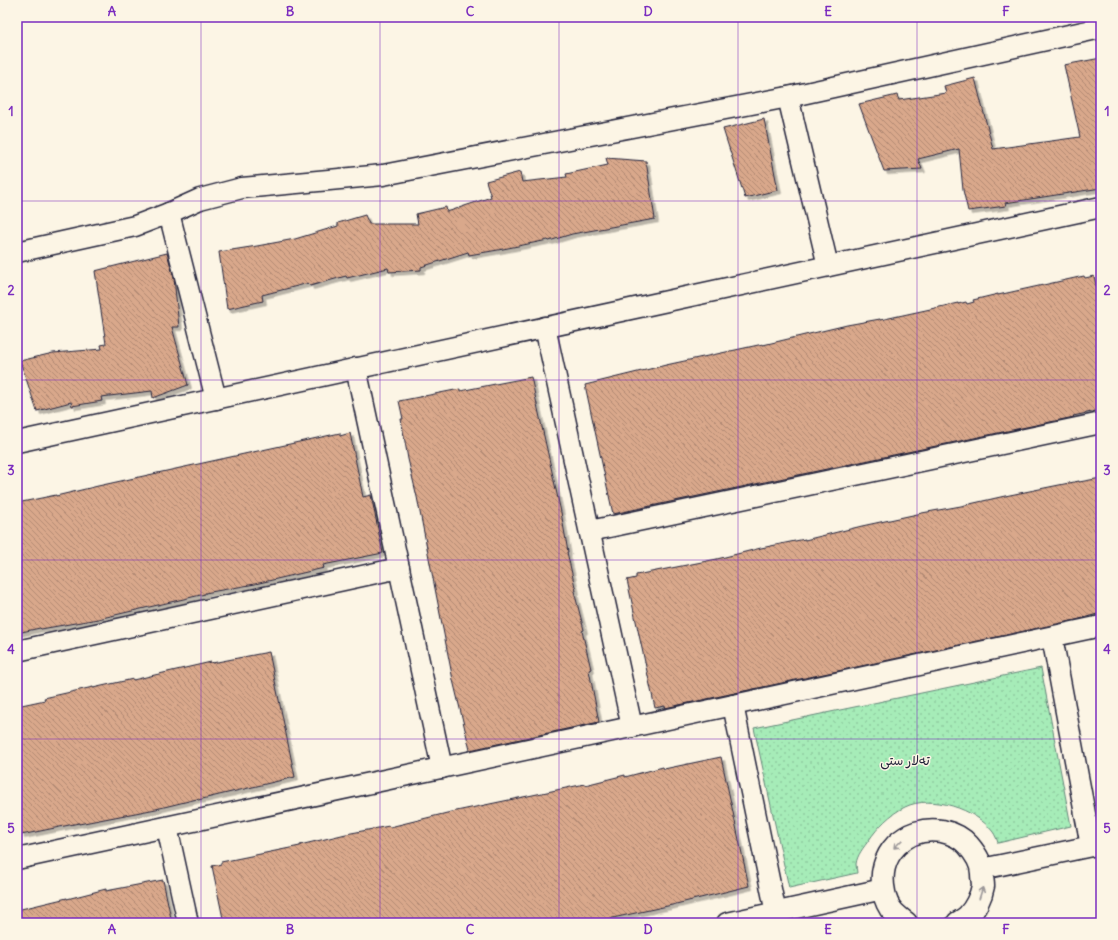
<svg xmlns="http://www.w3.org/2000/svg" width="1118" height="940" font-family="Delius,'Playpen Sans Arabic',sans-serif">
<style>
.grass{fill:url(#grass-dots);stroke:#64877a}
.building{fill:url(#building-back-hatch);stroke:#22223b;filter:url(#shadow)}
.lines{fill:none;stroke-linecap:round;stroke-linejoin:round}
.street-casing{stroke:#22223b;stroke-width:23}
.secondary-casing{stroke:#22223b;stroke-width:25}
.street{stroke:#fcf5e5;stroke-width:20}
.secondary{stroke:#fcf5e5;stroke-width:22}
.oneway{stroke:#9a9698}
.grid{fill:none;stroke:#7b2cbf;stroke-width:1;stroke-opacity:0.55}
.labels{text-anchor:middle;stroke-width:3;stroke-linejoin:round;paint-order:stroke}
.neighbourhood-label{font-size:13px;fill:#22223b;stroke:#fcf5e5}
.neatline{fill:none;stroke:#7b2cbf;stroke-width:1.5}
.grid-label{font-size:13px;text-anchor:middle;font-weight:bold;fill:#7b2cbf}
</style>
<defs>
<pattern id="grass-dots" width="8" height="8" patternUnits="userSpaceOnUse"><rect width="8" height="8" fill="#a6ecb8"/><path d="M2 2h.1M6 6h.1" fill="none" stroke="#8fca9f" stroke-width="1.8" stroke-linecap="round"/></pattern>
<pattern id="building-back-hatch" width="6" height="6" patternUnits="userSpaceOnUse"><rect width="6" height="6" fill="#d9a88b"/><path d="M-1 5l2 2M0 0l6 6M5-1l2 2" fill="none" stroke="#b08873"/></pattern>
<filter id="shadow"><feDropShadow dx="3.5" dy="3.5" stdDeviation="0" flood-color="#0004"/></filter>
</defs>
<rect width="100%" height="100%" fill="#fcf5e5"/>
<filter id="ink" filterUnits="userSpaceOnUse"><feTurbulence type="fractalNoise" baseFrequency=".025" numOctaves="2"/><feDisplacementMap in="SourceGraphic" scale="8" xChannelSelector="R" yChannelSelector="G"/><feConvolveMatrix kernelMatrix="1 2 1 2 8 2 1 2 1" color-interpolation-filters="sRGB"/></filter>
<g filter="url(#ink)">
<!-- grass -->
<path class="grass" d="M1041,668L1071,826L998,843C997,839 995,835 993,832C976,809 931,794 905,807C890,814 878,827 869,840C864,847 857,855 856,864C856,867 857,870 857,873L789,888L754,728Z"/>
<!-- building -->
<g class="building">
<path d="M1101,58V188L1005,203L1006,206L968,211L963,190L959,149L918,159L922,169L884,171L859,104L897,95L899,100L946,93L944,86L975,78L993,149L1080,137L1064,65Z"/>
<path d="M764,119L778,190L745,198L723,129Z"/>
<path d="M606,158L646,161L655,219L572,234L549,241L548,240L498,250L469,255L468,252L421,267V270L389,272L388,268L347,278L346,276L310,286L309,283L262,295L263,301L227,309L219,252L257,246L295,239L338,226V223L365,215L369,224H418L416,214L446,207L447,212L491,197L486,181L520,172L522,182L567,177L566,174L608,165Z"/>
<path d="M167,253L174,278L179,327H172L188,385L153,398L152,391L101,397L102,401L72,406L71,402L37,411L20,361L53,353L102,349L101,345L106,344L95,271Z"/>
<path d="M1084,276L1085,278L1094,276L1101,308V410L1073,416L1074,417L613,514L585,385L666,365L763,344V345L847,325L880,319V320L958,303V304L966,302L967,304L974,302L973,300L998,294V295Z"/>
<path d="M531,377L544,436L561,512L568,552H567L576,591H574L584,630L582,631L591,669L589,670L599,722L470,750L453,680L417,497L408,459L401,419H403L399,401L460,389V391Z"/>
<path d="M340,433V436L350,433L363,497L371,495L383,553L323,565L324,568L255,584L205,593V594L98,619L41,629L40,628L17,633V503L56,495V496L98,486Z"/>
<path d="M1101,478V613L1076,620L665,708V706L655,708L627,580L636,578V575L717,559L761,548L805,539V540L862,526L922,513L961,506L1005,496L1079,481V482Z"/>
<path d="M269,652L295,777L198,800L197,799L156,809L89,822L79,824V823L21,835L17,814V706L45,700L44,698L93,687V688L133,679V680L211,662L212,663Z"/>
<path d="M721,757L749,886L672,905L590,923H224L212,866L221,864V862L300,846V845L346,834L389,826L390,827L447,813L585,784V785L625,775V777L663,767L664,769Z"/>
<path d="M163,880L172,923H17V910L67,898V899L106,889V891Z"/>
</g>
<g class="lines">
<defs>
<g id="street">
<path d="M788,97L828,266"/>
<path d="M169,213L216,399"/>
<path d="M17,252L135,226L169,213L200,199L242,188L383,175L788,97L1101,28"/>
<path d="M545,327L632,727"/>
<path d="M356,368L442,768"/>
<path d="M17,442L1101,207"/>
<path d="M590,531L1101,423"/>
<path d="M1052,637L1091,846"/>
<path d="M17,651L399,568"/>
<path d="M733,705L778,923"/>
<path d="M167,827L188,923"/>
<path d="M17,859L1101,626"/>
<path d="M982,869L1101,844"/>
<path d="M727,923L883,889"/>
</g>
<path id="secondary" d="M906,923C902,920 898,917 894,913C889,908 885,899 884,892C876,855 905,825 942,831C951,833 961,837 968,845C975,853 982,863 982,874C982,878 983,883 983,886C981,897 975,909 968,916C965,919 961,921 958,923"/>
</defs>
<!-- street casing -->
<use href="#street" class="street-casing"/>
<!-- secondary casing -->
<use href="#secondary" class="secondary-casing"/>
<!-- street -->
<use href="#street" class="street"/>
<!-- secondary -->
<use href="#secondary" class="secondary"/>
</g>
<!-- one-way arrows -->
<defs><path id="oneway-shaft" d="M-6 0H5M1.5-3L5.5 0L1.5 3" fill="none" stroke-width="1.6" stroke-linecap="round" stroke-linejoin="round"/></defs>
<g class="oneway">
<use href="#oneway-shaft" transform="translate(898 844) rotate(135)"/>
<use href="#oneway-shaft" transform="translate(981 893) rotate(-73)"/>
</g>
</g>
<!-- grid -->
<path class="grid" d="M201,17V923M380,17V923M559,17V923M738,17V923M917,17V923M17,201H1101M17,380H1101M17,560H1101M17,739H1101"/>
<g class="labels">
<!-- neighbourhood labels -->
<g class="neighbourhood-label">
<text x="905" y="765">ته‌لار ستی</text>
</g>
</g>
<!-- margin -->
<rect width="1118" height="940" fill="none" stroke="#fcf5e5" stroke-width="44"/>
<rect x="22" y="22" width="1074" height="896" class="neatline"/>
<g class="grid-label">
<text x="112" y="16">A</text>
<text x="290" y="16">B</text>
<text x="470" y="16">C</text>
<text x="648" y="16">D</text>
<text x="828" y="16">E</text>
<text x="1006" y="16">F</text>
<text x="11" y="116">1</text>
<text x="1107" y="116">1</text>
<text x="11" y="295">2</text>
<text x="1107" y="295">2</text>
<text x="11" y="475">3</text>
<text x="1107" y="475">3</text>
<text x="11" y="654">4</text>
<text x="1107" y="654">4</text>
<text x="11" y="833">5</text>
<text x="1107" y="833">5</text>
<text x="112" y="934">A</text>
<text x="290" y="934">B</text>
<text x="470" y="934">C</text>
<text x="648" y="934">D</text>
<text x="828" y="934">E</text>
<text x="1006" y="934">F</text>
</g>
</svg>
